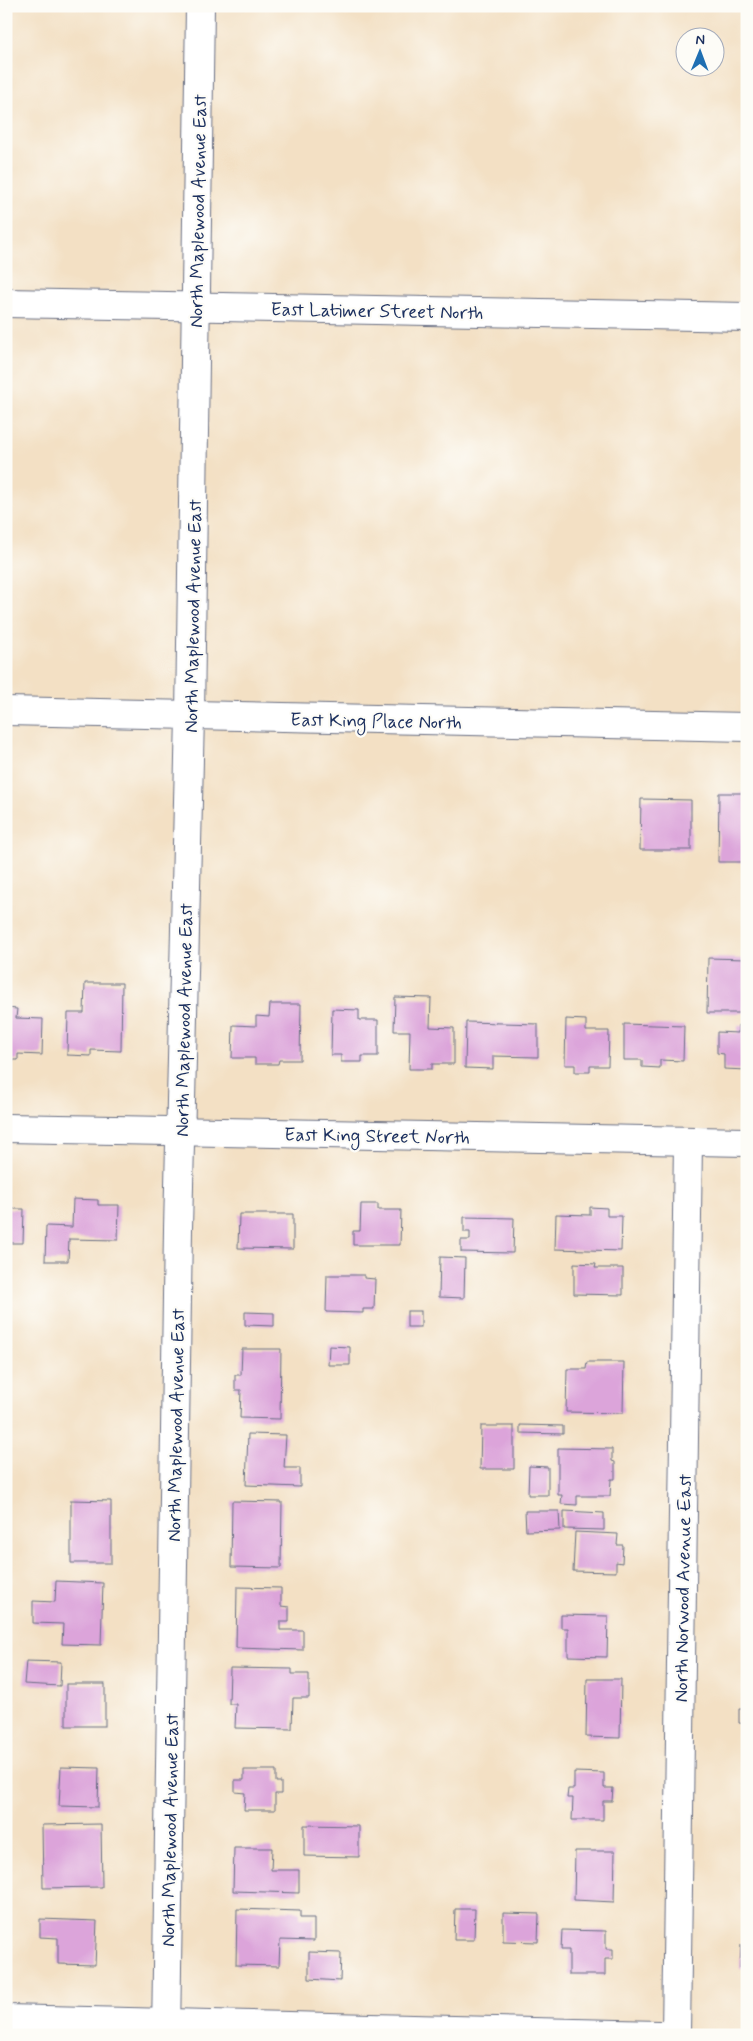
<svg xmlns="http://www.w3.org/2000/svg" width="753" height="2041" font-family="Mynerve,sans-serif">
<style>
.building{fill:#dca4da}
.lines{fill:none;stroke-linecap:round;stroke-linejoin:round}
.street-casing{stroke:#676d82;stroke-width:30}
.street{stroke:#fff;stroke-width:28}
.labels{text-anchor:middle;stroke-width:4.5;stroke-linejoin:round;paint-order:stroke}
.street-label{font-size:19px;fill:#1b2f5e;stroke:#fdfcf7}
</style>
<rect width="100%" height="100%" fill="#fdfcf7"/>
<filter id="ink" filterUnits="userSpaceOnUse"><feTurbulence type="fractalNoise" baseFrequency=".02" numOctaves="2"/><feDisplacementMap in="SourceGraphic" scale="10" xChannelSelector="R" yChannelSelector="G"/><feConvolveMatrix kernelMatrix="1 2 1 2 8 2 1 2 1" color-interpolation-filters="sRGB"/></filter>
<filter id="wash" filterUnits="userSpaceOnUse"><feTurbulence type="fractalNoise" baseFrequency=".0096" numOctaves="4" result="noise"/><feDisplacementMap in="SourceGraphic" scale="20" xChannelSelector="R" yChannelSelector="G"/><feGaussianBlur stdDeviation="1.12" result="paint"/><feColorMatrix in="noise" values="0 0 0 0 0 0 0 0 0 0 0 0 0 0 0 0 0 1.4 0 .05"/><feComposite in="paint" operator="in"/></filter>
<g filter="url(#wash)">
<rect width="100%" height="100%" fill="#f3e0c4"/>
<g id="blocks">
<!-- building -->
<g class="building">
<path d="M719,793H747V862H718Z"/>
<path d="M641,799L691,800V850H640Z"/>
<path d="M708,958L746,959L745,1013H707Z"/>
<path d="M85,983H122L121,1051L91,1050V1056L67,1055L68,1013H84Z"/>
<path d="M395,997L431,998L430,1027L454,1028V1064H432V1069H409L410,1031H394Z"/>
<path d="M270,1004H301L300,1060H279L278,1064H255V1058H232L233,1025L256,1026V1016L269,1017Z"/>
<path d="M6,1008L17,1009L16,1018L43,1019L42,1055L18,1054V1060H6Z"/>
<path d="M332,1009L359,1010V1020H378V1056H362V1062H341V1055H331Z"/>
<path d="M566,1019L586,1020V1031H609L608,1066H590V1072H575V1065H565Z"/>
<path d="M466,1022L538,1024V1057L493,1056V1069L465,1068Z"/>
<path d="M624,1024L684,1026L683,1061L660,1060V1068L642,1067V1060H624Z"/>
<path d="M738,1025H747V1070L724,1069V1054L717,1053V1032L738,1033Z"/>
<path d="M73,1199L98,1200V1205H119L118,1240L69,1239L68,1261H45L46,1226L72,1227Z"/>
<path d="M361,1204H378V1210H401L400,1245H353V1231H360Z"/>
<path d="M590,1207L607,1208V1216H622L621,1251L555,1249L556,1214L590,1215Z"/>
<path d="M6,1209H24L23,1243H6Z"/>
<path d="M239,1214H293V1249L238,1248Z"/>
<path d="M464,1217L514,1218L513,1253L461,1252V1240H470V1232H464Z"/>
<path d="M440,1257L465,1258L464,1298L439,1297Z"/>
<path d="M574,1263L596,1264L595,1268H623V1295L574,1294Z"/>
<path d="M327,1275H364V1278L375,1279L374,1309H363V1313L326,1312Z"/>
<rect x="407" y="1311" width="14" height="16"/>
<path d="M245,1312L274,1313V1326L245,1325Z"/>
<path d="M329,1346L350,1347V1365H328Z"/>
<path d="M242,1349H281L280,1419L240,1418L241,1390H235V1375H241Z"/>
<path d="M587,1362H624L623,1413L566,1412L567,1369H586Z"/>
<path d="M520,1425L563,1426V1434L520,1433Z"/>
<path d="M481,1426H514V1469H480Z"/>
<path d="M248,1434L286,1435L284,1468H300V1487L246,1485Z"/>
<path d="M558,1448L612,1449V1461L615,1462V1479H611L610,1496H577V1505L561,1504L562,1495H558Z"/>
<path d="M529,1466L548,1467V1495H528Z"/>
<path d="M71,1500L111,1501V1563H71Z"/>
<path d="M232,1501L282,1502L281,1568L231,1567Z"/>
<path d="M525,1511H559L560,1530L526,1531Z"/>
<path d="M564,1511L604,1513V1530L564,1529Z"/>
<path d="M575,1532L618,1534L617,1545H623L622,1563L616,1562V1572L573,1571Z"/>
<path d="M56,1581L103,1583L101,1645L62,1644L63,1624L33,1623V1601L55,1602Z"/>
<path d="M237,1587L281,1588V1606L289,1607V1622H280V1630H303V1650L236,1648Z"/>
<path d="M561,1615L608,1616L607,1657L568,1656V1628H561Z"/>
<path d="M26,1661L61,1662L60,1686L24,1684Z"/>
<path d="M230,1668L292,1669V1674H309V1698H293L292,1729L235,1728L236,1704H229Z"/>
<path d="M587,1679H621L620,1738L586,1737Z"/>
<rect x="66" y="1684" width="39" height="42"/>
<path d="M739,1709H747V1724L739,1723Z"/>
<path d="M61,1767L99,1768L98,1807L59,1806Z"/>
<path d="M244,1770H276V1782H281V1794H275V1810H244L245,1793L235,1792V1780H244Z"/>
<path d="M574,1772L604,1773V1788H613L612,1801H603V1820H572L573,1798H567L568,1789H574Z"/>
<path d="M101,1824L102,1887L43,1888L42,1825Z"/>
<path d="M304,1825L359,1826V1857L304,1856Z"/>
<path d="M234,1848H272L271,1870H299V1893L233,1891Z"/>
<path d="M575,1851H615L614,1902L574,1900Z"/>
<path d="M237,1909L300,1911V1918H314V1941L280,1940L279,1966L236,1965Z"/>
<path d="M455,1909H475L474,1940H454Z"/>
<path d="M503,1913L539,1914L538,1942L503,1941Z"/>
<path d="M40,1919L97,1921L95,1965L58,1964V1938L40,1937Z"/>
<path d="M562,1930L606,1931V1949H613V1959H605V1975H569V1950H561Z"/>
<path d="M741,1945H747V1968H740Z"/>
<path d="M309,1952L341,1953L340,1981L309,1979Z"/>
</g>
</g>
</g>
<g filter="url(#ink)">
<use href="#blocks" fill-opacity="0" stroke="#676d82" stroke-width="1"/>
<g class="lines">
<defs>
<g id="street">
<path d="M6,303L747,317"/>
<path d="M6,711L747,727"/>
<path d="M6,1128L747,1142"/>
<path d="M6,2019L659,2035"/>
<path d="M166,2035L178,1229L190,716L200,6"/>
<path d="M676,2035L688,1141"/>
</g>
</defs>
<!-- street casing -->
<use href="#street" class="street-casing"/>
<!-- street -->
<use href="#street" class="street"/>
</g>
</g>
<g class="labels">
<!-- street labels -->
<g class="street-label">
<text transform="translate(197 211) rotate(-89)" y="7">North Maplewood Avenue East</text>
<text transform="translate(377 310) rotate(1)" y="7">East Latimer Street North</text>
<text transform="translate(192 616) rotate(-89)" y="7">North Maplewood Avenue East</text>
<text transform="translate(376 720) rotate(1)" y="7">East King Place North</text>
<text transform="translate(183 1020) rotate(-89)" y="7">North Maplewood Avenue East</text>
<text transform="translate(377 1135) rotate(1)" y="7">East King Street North</text>
<text transform="translate(175 1425) rotate(-89)" y="7">North Maplewood Avenue East</text>
<text transform="translate(682 1588) rotate(-89)" y="7">North Norwood Avenue East</text>
<text transform="translate(169 1830) rotate(-89)" y="7">North Maplewood Avenue East</text>
</g>
</g>
<!-- margin -->
<rect width="753" height="2041" fill="none" stroke="#fdfcf7" stroke-width="25"/>
<!-- north arrow -->
<g transform="translate(700 52) rotate(1)"><circle r="24" fill="#fdfcf7" stroke="#a3aaba"/>
<path d="M0-4L9 19L0 12L-9 19Z" fill="#1f6fb2"/>
<text y="-8" font-size="14" font-weight="bold" text-anchor="middle" fill="#1b2f5e">N</text>
</g>
</svg>
